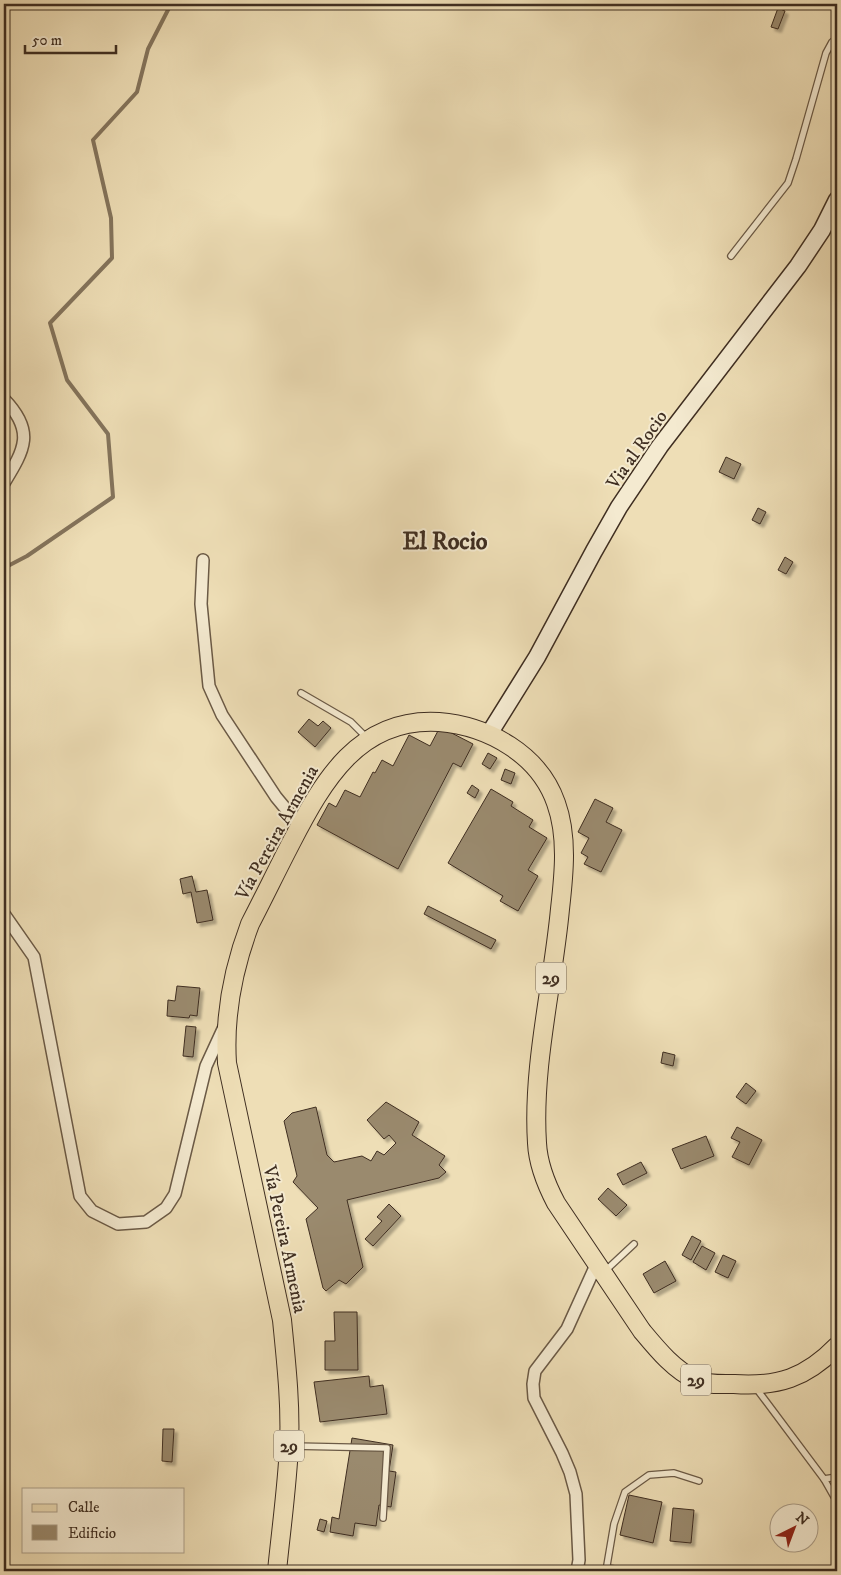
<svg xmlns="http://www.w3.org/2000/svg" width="841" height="1575" font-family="'IM FELL DW Pica',serif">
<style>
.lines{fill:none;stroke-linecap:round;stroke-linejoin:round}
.stream{stroke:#84745c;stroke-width:4}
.building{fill:#9a8a6e;stroke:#3f2e21;filter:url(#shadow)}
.lane-casing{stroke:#6b5a46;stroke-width:8}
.street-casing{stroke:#6b5a46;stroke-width:14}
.secondary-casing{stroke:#3f2e21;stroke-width:19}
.primary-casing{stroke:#3f2e21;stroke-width:20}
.lane{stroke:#f4ead0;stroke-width:5.5}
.street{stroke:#f4ead0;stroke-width:11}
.secondary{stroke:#f4ead0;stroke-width:16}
.primary{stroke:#eedeb6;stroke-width:18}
.labels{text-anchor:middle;stroke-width:4;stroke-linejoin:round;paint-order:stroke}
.shield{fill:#f4ead0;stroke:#756656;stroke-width:1}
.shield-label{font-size:18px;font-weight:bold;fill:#3f2e21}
.street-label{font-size:19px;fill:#3f2e21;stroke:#f4ead0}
.district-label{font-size:24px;font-weight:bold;fill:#3f2e21;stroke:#f4ead0}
</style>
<defs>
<filter id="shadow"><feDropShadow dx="3.5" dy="3.5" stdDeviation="1" flood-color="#0004"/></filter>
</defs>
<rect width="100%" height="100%" fill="#eedeb6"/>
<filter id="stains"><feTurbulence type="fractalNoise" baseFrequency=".004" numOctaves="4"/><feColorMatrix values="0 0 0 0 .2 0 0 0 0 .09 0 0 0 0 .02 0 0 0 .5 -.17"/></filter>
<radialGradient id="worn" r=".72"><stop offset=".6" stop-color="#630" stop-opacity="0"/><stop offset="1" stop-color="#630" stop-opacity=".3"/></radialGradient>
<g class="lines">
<!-- stream -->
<path class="stream" d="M4,568L27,556L113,497L108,434L67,380L50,323L112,258L111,218L93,140L137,92L148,49L171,4"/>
</g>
<!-- building -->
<g class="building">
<path d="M778,8L785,11L778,29L771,27Z"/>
<path d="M726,457L741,464L734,479L719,472Z"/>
<path d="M758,508L766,512L760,524L752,520Z"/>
<path d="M785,557L793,562L786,574L778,570Z"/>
<path d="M309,719L318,726L323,721L331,728L315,747L298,732Z"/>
<path d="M440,727L473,744L461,767L453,763L398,869L317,825L329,803L336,807L345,790L360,797L373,772L375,773L382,760L393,766L409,735L430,746Z"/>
<path d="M488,753L497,758L490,769L482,764Z"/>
<path d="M505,769L515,773L511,784L501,780Z"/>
<path d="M472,785L479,790L475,798L467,793Z"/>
<path d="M491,789L513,802L511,806L533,820L529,827L547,838L528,870L538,876L518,911L500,901L503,896L448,863Z"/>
<path d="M595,799L613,808L606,822L622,830L601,872L584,864L588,857L581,853L589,838L578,832Z"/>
<path d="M192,876L196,892L207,890L213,920L197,923L191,892L183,894L180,879Z"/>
<path d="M428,906L496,940L491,949L424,914Z"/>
<path d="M177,986L200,988L197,1016L190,1015L189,1018L167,1016L168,1000L175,1001Z"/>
<path d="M186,1026L196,1027L193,1057L183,1056Z"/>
<path d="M663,1052L675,1055L673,1066L661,1063Z"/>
<path d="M746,1083L756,1091L746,1104L736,1097Z"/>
<path d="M386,1102L419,1122L412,1135L445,1156L439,1165L446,1172L439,1178L347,1200L363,1267L346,1284L339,1280L326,1291L323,1288L306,1219L318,1208L293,1182L297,1176L284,1121L292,1113L316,1107L327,1155L334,1162L362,1156L371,1161L377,1151L384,1155L396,1143L389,1135L384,1139L367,1120Z"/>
<path d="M737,1127L762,1140L749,1165L732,1157L740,1142L731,1138Z"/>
<path d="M706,1136L714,1156L681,1169L672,1149Z"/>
<path d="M641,1162L647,1173L623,1185L617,1174Z"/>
<path d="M608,1188L627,1205L616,1216L598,1199Z"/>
<path d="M389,1204L401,1216L373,1246L365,1239L382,1221L377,1217Z"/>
<path d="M692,1236L701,1241L691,1260L682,1255Z"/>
<path d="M702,1246L715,1253L706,1270L693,1262Z"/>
<path d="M723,1255L736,1261L728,1278L715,1272Z"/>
<path d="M665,1261L676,1281L654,1293L643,1274Z"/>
<path d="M334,1312H357L358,1370H325V1341H335Z"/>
<path d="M369,1376L370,1387L383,1385L387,1414L320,1422L314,1382Z"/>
<path d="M163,1429H174L172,1462L162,1461Z"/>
<path d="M352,1438L393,1445L389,1471L396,1472L391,1507L379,1505L376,1526L355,1523L353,1536L330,1532L332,1517L339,1519Z"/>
<path d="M629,1495L662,1502L653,1543L620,1535Z"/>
<path d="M673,1508L694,1510L691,1543L670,1541Z"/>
<path d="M320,1519L327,1521L324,1532L317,1530Z"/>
</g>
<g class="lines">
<defs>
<g id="lane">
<path d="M731,256L788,183L796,159L826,53L832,42L837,38"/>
<path d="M301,693L351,722L367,738"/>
<path d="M604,1272L634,1244"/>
<path d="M756,1388L824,1479L837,1502"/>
<path d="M292,1446L387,1448L383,1518"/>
<path d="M824,1479L837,1477"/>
<path d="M607,1568L629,1571"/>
<path d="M606,1571L614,1524L625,1492L649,1475L674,1473L699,1481"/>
</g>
<g id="street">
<path d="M4,399C35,431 25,449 4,483"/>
<path d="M203,560L201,604L209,686L222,715L276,797L300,826"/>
<path d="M4,914L34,957L80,1196L92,1211L118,1224L146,1222L166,1208L175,1194L206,1066L224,1027"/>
<path d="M577,1571L579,1560L576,1494L570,1472L562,1453L534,1398L533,1384L535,1371L567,1329L596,1265"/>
</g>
<path id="secondary" d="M489,734L537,657L594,551L619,507L660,446L798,266L822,230L837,200"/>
<path id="primary" d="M277,1571C281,1530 287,1488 289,1446C291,1404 286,1361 282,1320L227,1063C224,1015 233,969 250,924C264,897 277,870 291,843C323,781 359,717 439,722C488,726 539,754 556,803C568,836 564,874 560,909C553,985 532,1066 537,1143C538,1164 546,1184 556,1203L642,1331C657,1349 674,1370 696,1380C708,1385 721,1384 734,1384C778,1387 806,1378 837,1346"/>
</defs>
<!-- lane casing -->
<use href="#lane" class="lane-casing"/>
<!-- street casing -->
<use href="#street" class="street-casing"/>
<!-- secondary casing -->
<use href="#secondary" class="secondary-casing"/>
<!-- primary casing -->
<use href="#primary" class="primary-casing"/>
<!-- lane -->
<use href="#lane" class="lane"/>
<!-- street -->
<use href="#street" class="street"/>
<!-- secondary -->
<use href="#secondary" class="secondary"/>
<!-- primary -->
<use href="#primary" class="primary"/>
</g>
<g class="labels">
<!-- shield labels -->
<g class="shield">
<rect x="536" y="962.5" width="30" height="31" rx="4"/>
<rect x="681" y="1364.5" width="30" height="31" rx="4"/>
<rect x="274" y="1430.5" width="30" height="31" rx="4"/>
</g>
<g class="shield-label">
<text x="551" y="984">29</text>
<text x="696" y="1386">29</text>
<text x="289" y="1452">29</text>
</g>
<!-- street labels -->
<g class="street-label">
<text transform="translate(636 449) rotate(-55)" y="7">Via al Rocio</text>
<text transform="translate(276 832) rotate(-61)" y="7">Vía Pereira Armenia</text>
<text transform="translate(286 1239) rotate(78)" y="7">Vía Pereira Armenia</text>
</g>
<!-- district labels -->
<g class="district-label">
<text x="445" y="549">El Rocio</text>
</g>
</g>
<!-- margin -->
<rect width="841" height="1575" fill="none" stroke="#eedeb6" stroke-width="20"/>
<rect x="5" y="5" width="831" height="1565" fill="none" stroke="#3f2e21" stroke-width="2.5"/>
<rect x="10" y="10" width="821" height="1555" fill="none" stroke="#3f2e21"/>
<!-- legend -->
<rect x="22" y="1488" width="162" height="65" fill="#f4ead0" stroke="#ac9f8a"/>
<rect x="32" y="1504" width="25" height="8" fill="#eedeb6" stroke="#ac9f8a"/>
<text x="68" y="1512" font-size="15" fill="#3f2e21">Calle</text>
<rect x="32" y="1525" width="25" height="15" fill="#9a8a6e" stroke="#ac9f8a"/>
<text x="68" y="1538" font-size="15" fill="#3f2e21">Edificio</text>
<!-- north arrow -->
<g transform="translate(794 1528) rotate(42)"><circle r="24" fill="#f4ead0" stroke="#ac9f8a"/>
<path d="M0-4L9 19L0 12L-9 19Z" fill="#8f2418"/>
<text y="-8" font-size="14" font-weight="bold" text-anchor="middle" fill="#3f2e21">N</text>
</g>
<!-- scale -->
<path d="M25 45v8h91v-8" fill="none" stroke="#3f2e21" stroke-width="2.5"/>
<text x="32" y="45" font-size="15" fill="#3f2e21" stroke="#f4ead0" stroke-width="4" paint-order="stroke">50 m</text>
<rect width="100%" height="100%" filter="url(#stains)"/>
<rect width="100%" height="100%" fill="url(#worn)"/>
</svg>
